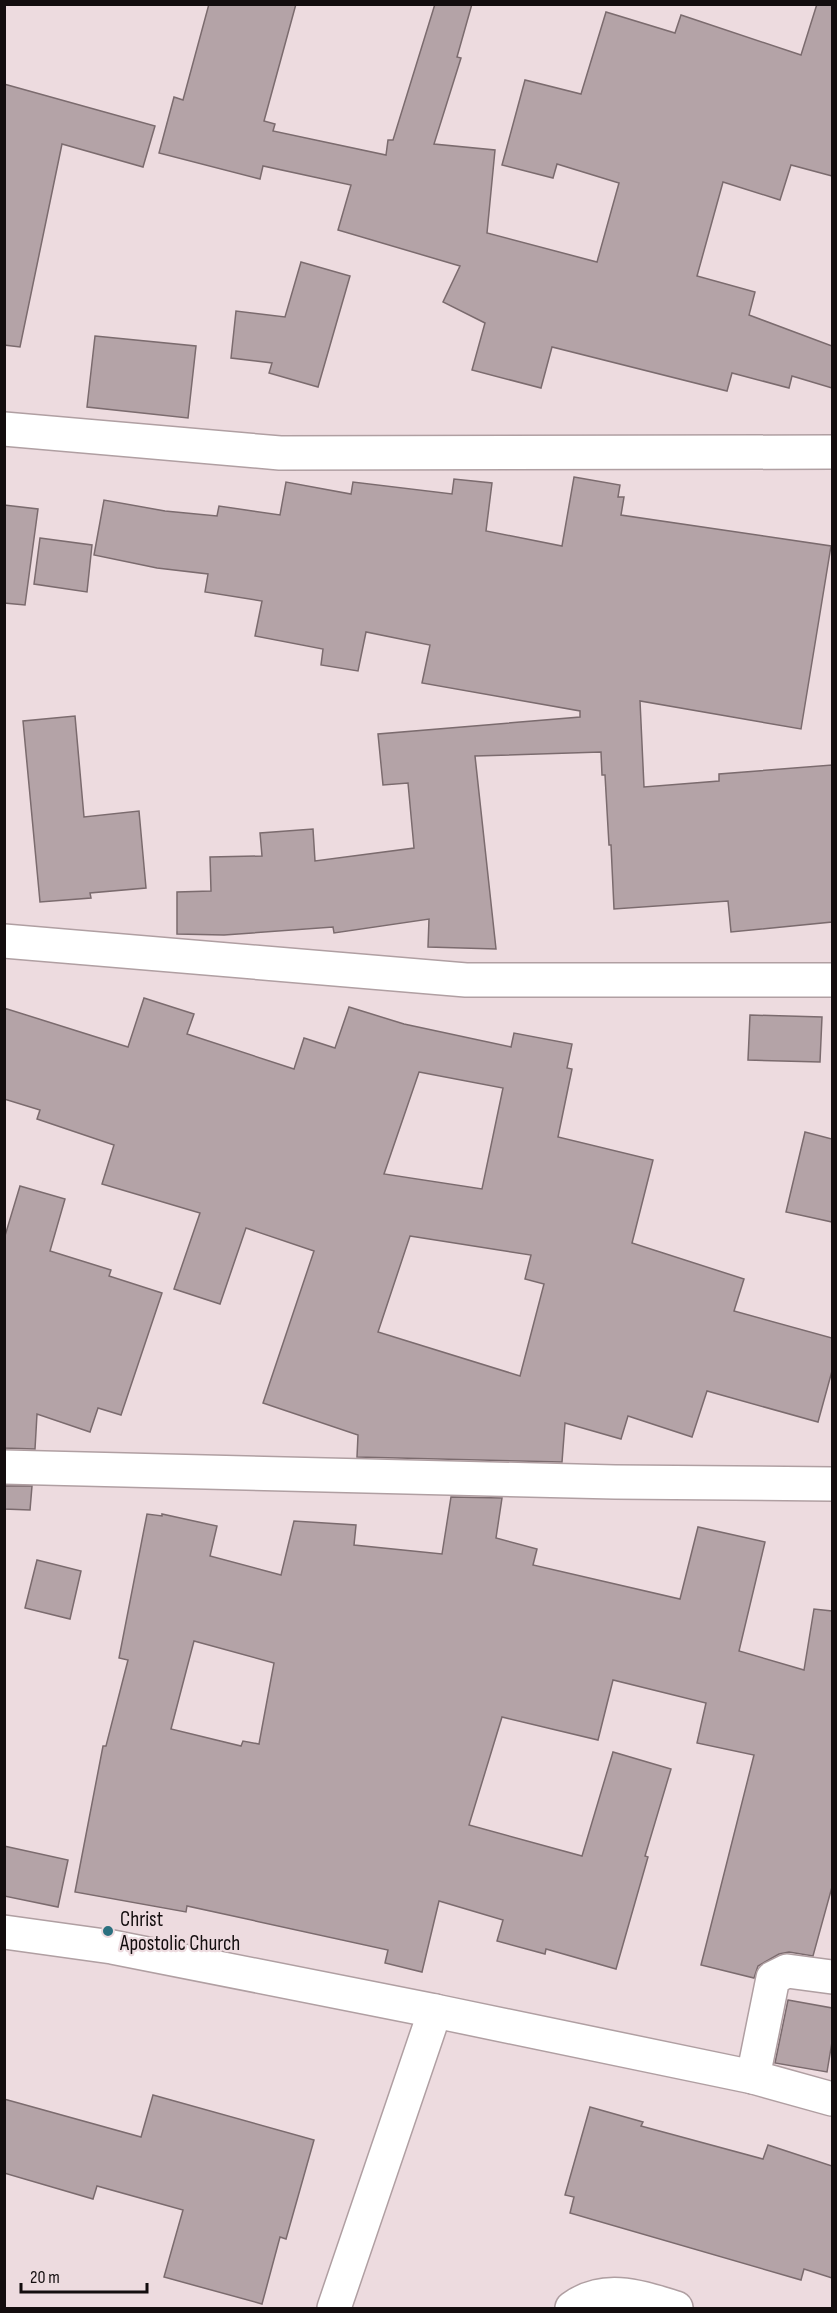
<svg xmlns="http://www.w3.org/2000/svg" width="837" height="2313" font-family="'Sofia Sans Condensed',sans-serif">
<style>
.building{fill:#b4a3a7;stroke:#7b6b6e;stroke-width:1.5;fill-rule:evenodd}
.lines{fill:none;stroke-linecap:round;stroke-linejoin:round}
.minor-casing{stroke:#b09fa2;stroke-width:36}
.minor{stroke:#fff;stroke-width:33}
.poi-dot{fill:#2b707f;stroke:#eddbdf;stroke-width:2}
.labels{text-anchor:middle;stroke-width:4.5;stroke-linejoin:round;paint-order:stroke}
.poi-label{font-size:21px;fill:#130d0e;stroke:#eddbdf;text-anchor:start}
</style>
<rect width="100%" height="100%" fill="#eddbdf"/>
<!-- building -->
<g class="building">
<path d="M209,4H296L264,121L275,124L273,131L386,155L388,140H393L435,4H472L457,57L461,58L434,144L495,150L487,233L597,262L619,183L557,164L553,178L502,165L525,80L581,94L606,12L675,33L681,15L801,55L817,4H832V176L791,165L780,200L723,182L697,276L755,292L749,315L832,346V388L792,376L789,388L732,373L727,391L552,347L541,388L472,370L485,323L443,302L460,266L338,230L351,185L263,166L260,179L159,153L174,97L183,100Z"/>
<path d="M4,84L155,126L143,167L62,144L20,347L4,345Z"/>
<path d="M301,262L350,276L318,387L269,373L272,363L231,358L236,311L285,317Z"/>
<path d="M95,336L196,346L188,418L87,407Z"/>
<path d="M574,477L620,485L618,497H624L621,515L831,546L801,729L640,701L644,787L719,781V774L832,765V922L731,932L728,901L614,909L611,845H609L605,775H602L601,752L475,756L496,949L428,947L429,919L334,933L333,927L224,935L177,934V892L211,891L210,857L262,856L260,833L313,829L315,861L414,848L408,783L383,785L378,734L580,717V711L422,683L430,645L366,632L358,671L321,665L323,649L255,636L262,601L205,592L208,574L157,568L94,555L104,500L165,511L217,516L219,506L280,515L286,482L351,494L353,482L452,494L454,479L492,483L486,531L562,546Z"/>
<path d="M4,505L38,509L25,605L4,603Z"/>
<path d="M40,538L92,545L87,592L34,584Z"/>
<path d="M75,716L84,817L139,811L146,888L90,893L91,898L40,902L23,721Z"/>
<path d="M144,998L194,1014L187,1034L294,1069L304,1038L335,1048L349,1007L404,1024L511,1047L514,1033L572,1044L567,1068L572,1069L558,1137L653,1160L632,1243L744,1279L734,1311L832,1338V1371L818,1422L707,1391L692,1437L628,1416L621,1439L565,1423L562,1462L357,1457L358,1435L263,1403L314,1251L246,1228L220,1304L174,1289L200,1213L102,1184L114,1145L37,1119L40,1110L4,1099V1008L128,1047ZM419,1072L503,1088L482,1189L384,1174ZM410,1236L531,1255L525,1279L544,1284L520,1376L378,1332Z"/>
<path d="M750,1015L822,1017L820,1062L748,1060Z"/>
<path d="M805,1132L832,1139V1222L786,1212Z"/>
<path d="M20,1186L65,1199L50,1251L111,1270L109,1276L162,1293L121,1415L98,1408L90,1432L37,1414L35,1449L4,1448V1239Z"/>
<path d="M4,1486H32L30,1510L4,1509Z"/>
<path d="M451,1497L502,1498L496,1538L537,1549L533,1565L680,1599L698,1527L765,1542L739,1651L804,1670L814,1609L832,1611V1887L813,1956L789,1952L779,1954L758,1966L754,1978L701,1965L754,1755L697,1743L706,1703L613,1680L598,1740L502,1717L469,1825L582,1856L613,1752L671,1769L645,1856L648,1857L616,1969L546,1949L545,1954L497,1941L503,1920L439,1901L422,1972L385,1963L388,1950L187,1906L186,1912L75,1892L103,1746H106L128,1660L119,1658L147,1514L162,1516V1514L217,1526L210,1556L281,1575L294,1521L356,1525L354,1545L442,1554ZM194,1641L274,1663L259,1744L243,1741L241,1746L171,1729Z"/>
<path d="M37,1560L81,1571L70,1619L25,1608Z"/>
<path d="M4,1846L68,1860L58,1907L4,1896Z"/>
<path d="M788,2000L832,2008V2042L827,2072L775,2063Z"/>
<path d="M153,2095L314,2140L286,2239L280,2237L262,2304L164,2277L183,2210L97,2186L93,2199L4,2173V2099L141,2137Z"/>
<path d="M590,2107L643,2122L641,2126L763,2159L768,2145L832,2166V2278L804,2269L801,2280L570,2213L574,2197L565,2195Z"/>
</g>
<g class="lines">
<defs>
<g id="minor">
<path d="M4,429L280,453L832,452"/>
<path d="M4,941L466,980H832"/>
<path d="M4,1467L615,1482L832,1484"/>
<path d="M4,1932L112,1947L435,2011"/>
<path d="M753,2077L773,1978L787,1971L832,1977"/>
<path d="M334,2308L435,2011L753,2077L832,2099"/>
<path d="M572,2308C605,2284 640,2297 676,2308"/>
</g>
</defs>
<!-- minor casing -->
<use href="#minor" class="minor-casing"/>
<!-- minor -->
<use href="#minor" class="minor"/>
</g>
<!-- markers -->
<circle class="poi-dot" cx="108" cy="1931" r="6"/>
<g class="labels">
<!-- poi labels -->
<g class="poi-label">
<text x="120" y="1926">Christ<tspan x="120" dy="24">Apostolic Church</tspan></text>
</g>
</g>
<!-- border -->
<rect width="837" height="2313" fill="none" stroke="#130d0e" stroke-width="12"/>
<!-- scale -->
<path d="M21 2283v9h126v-9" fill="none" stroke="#130d0e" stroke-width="3"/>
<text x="30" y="2283" font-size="18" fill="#130d0e" stroke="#eddbdf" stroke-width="4.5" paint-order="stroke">20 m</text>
</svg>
